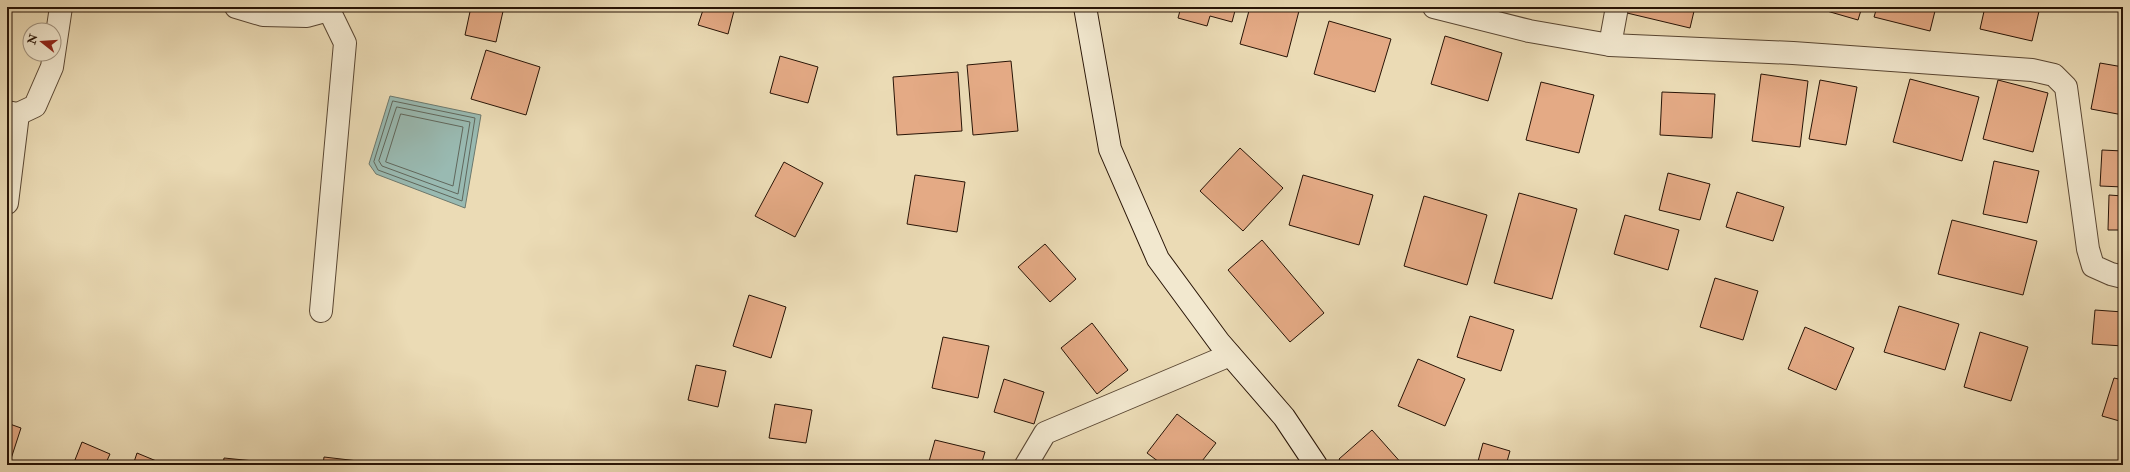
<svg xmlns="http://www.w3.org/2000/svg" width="2130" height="472" font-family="'IM FELL Double Pica',serif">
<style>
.water{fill:#99bab2;stroke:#6c786d}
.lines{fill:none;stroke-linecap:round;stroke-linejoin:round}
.shore{stroke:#60675c;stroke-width:1}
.building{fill:#e4aa85;stroke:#281406}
.minor-casing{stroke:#594632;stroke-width:24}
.secondary-casing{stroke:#281406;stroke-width:24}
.minor{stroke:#f2e8cf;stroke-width:22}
.secondary{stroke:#f2e8cf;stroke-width:22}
</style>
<rect width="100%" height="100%" fill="#ebdbb5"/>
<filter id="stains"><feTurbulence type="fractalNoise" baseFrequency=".005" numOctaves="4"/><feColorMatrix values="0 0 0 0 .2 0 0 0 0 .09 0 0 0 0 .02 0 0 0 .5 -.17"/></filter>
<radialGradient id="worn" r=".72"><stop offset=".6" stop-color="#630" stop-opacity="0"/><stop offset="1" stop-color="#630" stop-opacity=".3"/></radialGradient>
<!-- water -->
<path class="water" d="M390,96L481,115L465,208L376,174L369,164Z"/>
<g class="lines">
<!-- shore -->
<g class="shore">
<path d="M393,101L475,118L462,201L378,170L374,162Z"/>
<path d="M397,107L470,122L458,194L382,166L379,161Z"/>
<path d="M401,114L463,127L453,186L386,162Z"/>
</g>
</g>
<!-- building -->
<g class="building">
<path d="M471,7H504L496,42L465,35Z"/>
<path d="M704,7H735L728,34L698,25Z"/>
<path d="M1181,7H1236L1232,22L1210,16L1207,26L1178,18Z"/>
<path d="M1250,7H1300L1287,57L1240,44Z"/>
<path d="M1628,7H1695L1690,28L1627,13Z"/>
<path d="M1813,7H1862L1858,20Z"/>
<path d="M1877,7H1936L1930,31L1874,17Z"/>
<path d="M1985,7H2040L2032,41L1980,29Z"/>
<path d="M1329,21L1391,39L1375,92L1314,74Z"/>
<path d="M1445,36L1502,53L1488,101L1431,84Z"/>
<path d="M486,50L540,67L526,115L471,99Z"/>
<path d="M780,56L818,67L808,103L770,93Z"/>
<path d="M1011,61L1018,131L973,135L967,65Z"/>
<path d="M2100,63L2123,67V115L2091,109Z"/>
<path d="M958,72L962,131L897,135L893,77Z"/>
<path d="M1761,74L1808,81L1800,147L1752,141Z"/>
<path d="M1910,79L1979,97L1962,161L1893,142Z"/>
<path d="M1820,80L1857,87L1846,145L1809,139Z"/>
<path d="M1998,80L2048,93L2033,152L1983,139Z"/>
<path d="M1541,82L1594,95L1579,153L1526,140Z"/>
<path d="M1662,92L1715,94L1712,138L1660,135Z"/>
<path d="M1240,148L1283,188L1243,231L1200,191Z"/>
<path d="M2102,150L2123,151V187L2100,186Z"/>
<path d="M1994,161L2039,171L2027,223L1983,214Z"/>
<path d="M784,162L823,183L795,237L755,216Z"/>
<path d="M1668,173L1710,184L1700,220L1659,210Z"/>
<path d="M915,175L965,182L957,232L907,224Z"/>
<path d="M1303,175L1373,195L1359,245L1289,225Z"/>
<path d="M1737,192L1784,207L1773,241L1726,227Z"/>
<path d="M1519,193L1577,209L1552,299L1494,283Z"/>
<path d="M2109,195L2123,196V230H2108Z"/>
<path d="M1424,196L1487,215L1467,285L1404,266Z"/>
<path d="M1625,215L1679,230L1668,270L1614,254Z"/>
<path d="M1952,220L2037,241L2023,295L1938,274Z"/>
<path d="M1262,240L1324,313L1290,342L1228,270Z"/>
<path d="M1045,244L1076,279L1050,302L1018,267Z"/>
<path d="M1715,278L1758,291L1743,340L1700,327Z"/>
<path d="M749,295L786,307L771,358L733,346Z"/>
<path d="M1899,306L1959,324L1945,370L1884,352Z"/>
<path d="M2095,310L2123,312V346L2092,344Z"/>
<path d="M1470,316L1514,330L1501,371L1457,357Z"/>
<path d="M1092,323L1128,370L1097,394L1061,348Z"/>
<path d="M1805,327L1854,348L1836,390L1788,369Z"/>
<path d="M1980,332L2028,347L2011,401L1964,387Z"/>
<path d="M943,337L989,346L978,398L932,388Z"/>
<path d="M1418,359L1465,379L1445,426L1398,406Z"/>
<path d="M696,365L726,371L718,407L688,400Z"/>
<path d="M2114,378L2123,380V422L2102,416Z"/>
<path d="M1004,379L1044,392L1034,424L994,412Z"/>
<path d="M775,404L812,410L806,443L769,438Z"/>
<path d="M1177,414L1216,443L1199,465H1163L1147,453Z"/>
<path d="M7,423L21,428L9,465H7Z"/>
<path d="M1372,430L1403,465H1343L1339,459Z"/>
<path d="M935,440L985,452L981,465H928Z"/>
<path d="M82,442L110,454L105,465H73Z"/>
<path d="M1483,443L1510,451L1506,465H1477Z"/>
<path d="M137,453L166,465H133Z"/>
<path d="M324,457L375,463L374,465H323Z"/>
<path d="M224,458L264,462V465H223Z"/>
</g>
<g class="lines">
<defs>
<g id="minor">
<path d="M236,7L263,15L307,16L329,10L331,7"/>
<path d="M1434,7L1529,31L1610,45L1793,53L2032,70L2054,75L2066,87L2088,249L2093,266L2111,274L2123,277"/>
<path d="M1610,45L1617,7"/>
<path d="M7,112L18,114L35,106L52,67L61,7"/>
<path d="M7,203L18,114"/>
<path d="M321,311L345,43L329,10"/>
<path d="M1026,465L1045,433L1230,355"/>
</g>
<path id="secondary" d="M1085,7L1110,149L1158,259L1219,342L1284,417L1316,465"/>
</defs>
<!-- minor casing -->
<use href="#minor" class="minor-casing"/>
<!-- secondary casing -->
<use href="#secondary" class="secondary-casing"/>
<!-- minor -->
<use href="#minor" class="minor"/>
<!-- secondary -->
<use href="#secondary" class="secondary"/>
</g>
<!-- margin -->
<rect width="2130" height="472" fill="none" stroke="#ebdbb5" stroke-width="24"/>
<rect x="8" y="8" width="2114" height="456" fill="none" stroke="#281406" stroke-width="2"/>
<rect x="12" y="12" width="2106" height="448" fill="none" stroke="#281406"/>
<!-- north arrow -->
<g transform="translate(42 42) rotate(287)"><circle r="19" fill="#f2e8cf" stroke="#a1937f"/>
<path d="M0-3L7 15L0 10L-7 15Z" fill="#8f2418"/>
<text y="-6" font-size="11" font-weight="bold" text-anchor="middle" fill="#281406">N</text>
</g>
<rect width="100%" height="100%" filter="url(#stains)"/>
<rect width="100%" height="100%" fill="url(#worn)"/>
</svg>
